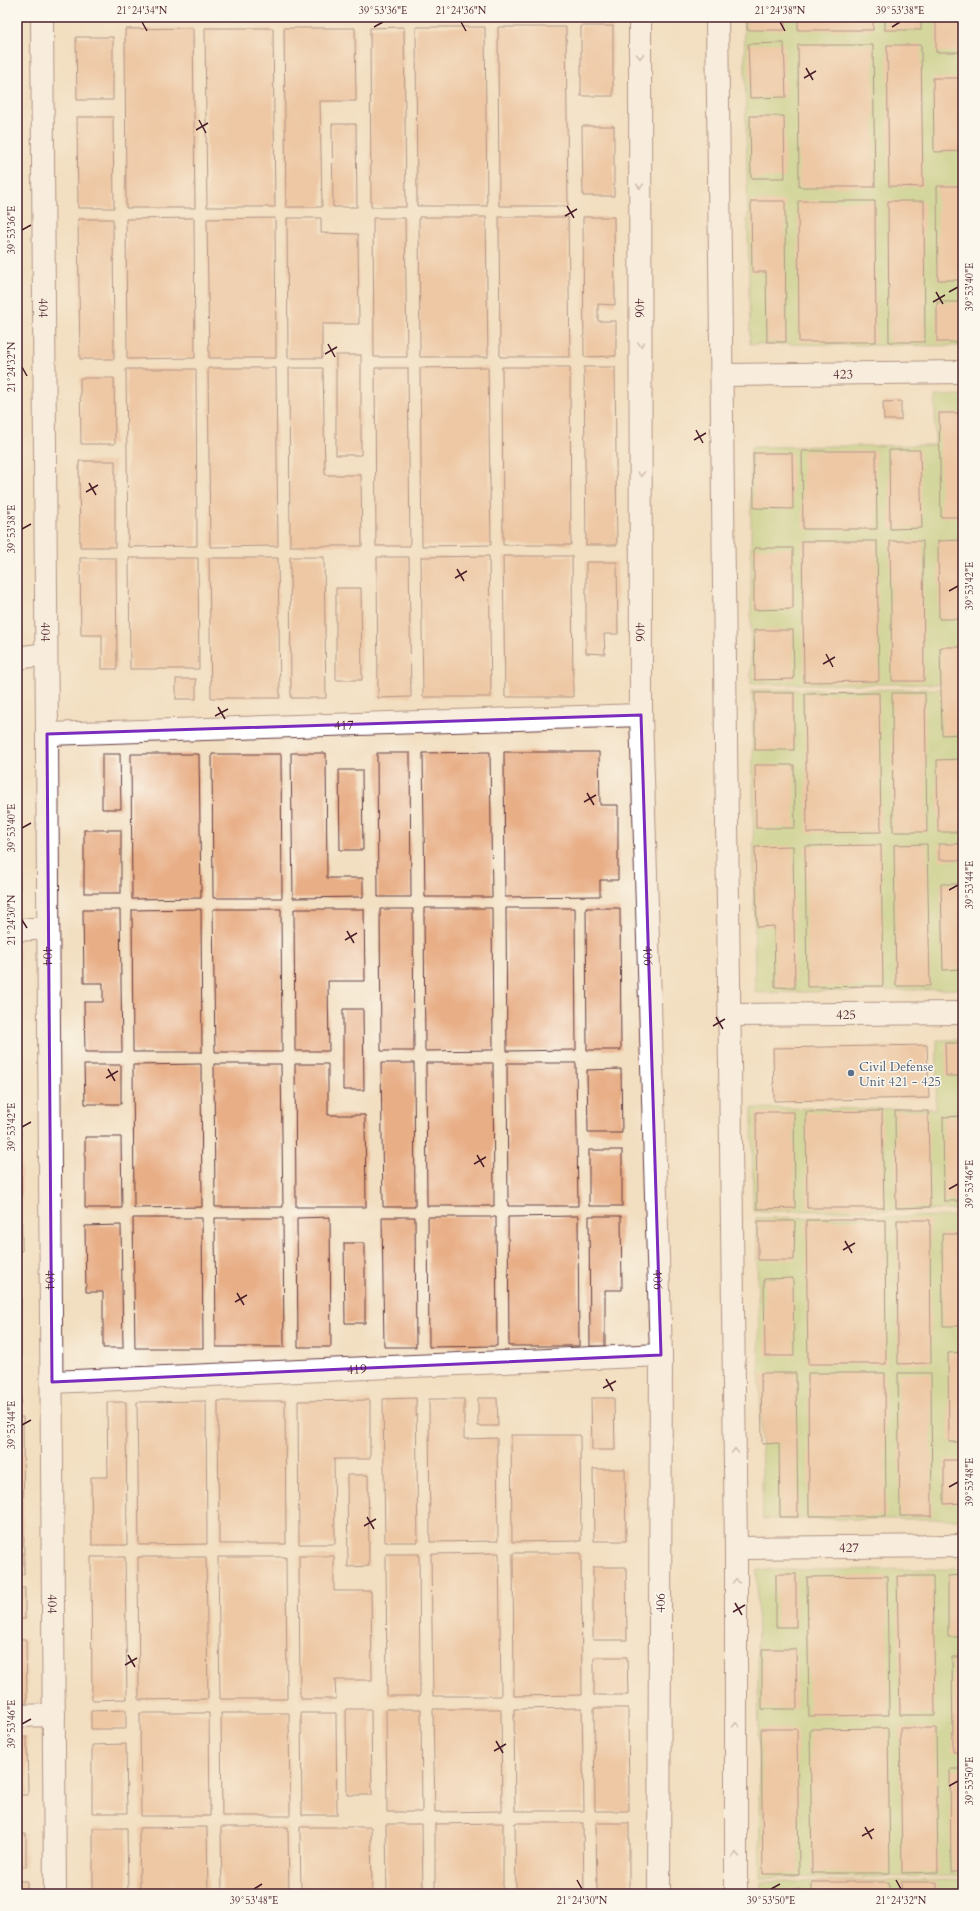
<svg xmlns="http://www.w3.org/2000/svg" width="980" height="1911" font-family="Cardo,serif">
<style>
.green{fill:#aecc73;stroke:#7c764f}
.building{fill:#e8ae86}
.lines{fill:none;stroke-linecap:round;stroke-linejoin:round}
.minor-casing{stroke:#633c41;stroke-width:24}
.minor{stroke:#fff;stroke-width:22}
.oneway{stroke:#ae9aa0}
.marked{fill:none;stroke:#7b2cbf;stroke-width:3;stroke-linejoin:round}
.ticks{fill:none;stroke:#4a1f2b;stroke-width:1.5}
.service-dot{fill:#5c6f8a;stroke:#fbf7ec;stroke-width:1.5}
.labels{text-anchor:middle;stroke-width:3;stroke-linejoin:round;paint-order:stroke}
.street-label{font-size:13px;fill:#4a1f2b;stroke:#fbf7ec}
.service-label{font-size:13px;fill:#4e5e75;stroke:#fbf7ec;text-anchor:start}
.neatline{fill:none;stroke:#4a1f2b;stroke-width:1.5}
.ticks-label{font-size:10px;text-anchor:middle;fill:#4a1f2b}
</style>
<rect width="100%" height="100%" fill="#fbf7ec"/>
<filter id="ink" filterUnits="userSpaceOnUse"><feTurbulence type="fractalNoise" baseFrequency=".025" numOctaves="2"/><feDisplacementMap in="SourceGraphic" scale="8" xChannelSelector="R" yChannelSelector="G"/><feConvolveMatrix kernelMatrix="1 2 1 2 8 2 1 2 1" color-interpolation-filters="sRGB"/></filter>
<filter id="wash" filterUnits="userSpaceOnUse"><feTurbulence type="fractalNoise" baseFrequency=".012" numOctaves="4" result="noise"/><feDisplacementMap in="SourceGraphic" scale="16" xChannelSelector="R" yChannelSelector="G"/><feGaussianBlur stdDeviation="0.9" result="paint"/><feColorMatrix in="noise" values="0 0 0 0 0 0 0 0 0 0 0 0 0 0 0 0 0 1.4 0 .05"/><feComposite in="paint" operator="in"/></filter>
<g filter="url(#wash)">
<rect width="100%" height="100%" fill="#f2dec0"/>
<!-- green -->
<g class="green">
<path d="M744,17H963V346L750,344Z"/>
<path d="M963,395V684H751V447L935,445V396Z"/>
<path d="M963,689V989L755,993L752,690Z"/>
<path d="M937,1040H963V1210L753,1211L752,1108L936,1109Z"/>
<path d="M963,1216V1519H763L756,1218Z"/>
<path d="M963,1569V1876L760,1878L757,1570Z"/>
<path d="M963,1880V1894H761V1882Z"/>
</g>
<g id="blocks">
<!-- building -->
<g class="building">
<rect x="747" y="17" width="38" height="13"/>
<rect x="798" y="17" width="75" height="13"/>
<rect x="885" y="17" width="36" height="13"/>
<rect x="936" y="17" width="25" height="35"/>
<rect x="581" y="26" width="32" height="70"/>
<path d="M404,27L406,207H371L370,28Z"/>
<path d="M416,27H485L487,206H417Z"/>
<path d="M498,27H566L568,206H499Z"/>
<path d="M193,28L195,208H126L125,29Z"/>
<path d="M205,28H273L275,207H207Z"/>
<path d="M284,28H355L356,101H320L322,207H286Z"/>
<path d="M76,37H113V100H77Z"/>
<path d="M784,43L786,97L750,98L748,44Z"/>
<path d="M798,45H873L875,187H799Z"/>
<path d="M887,45H921L923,187L889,186Z"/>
<path d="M933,78H963V151L934,152Z"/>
<path d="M750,116H784L785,178H751Z"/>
<path d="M77,117H113L114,208H78Z"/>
<path d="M332,124H356L357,207H333Z"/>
<path d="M582,126H614V196H583Z"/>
<path d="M937,186H963V280H938Z"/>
<path d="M751,201H785L786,342H767L766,272H752Z"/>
<path d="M798,201H875L876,342H799Z"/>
<path d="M888,201H924L925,342H889Z"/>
<path d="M419,217H486L488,357H420Z"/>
<path d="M499,217H568L570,357H500Z"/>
<path d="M583,217H614L615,305L598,304V321H616V356L584,357Z"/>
<path d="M194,218L195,358L127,359L126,219Z"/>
<path d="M275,218L276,358H209L207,219Z"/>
<path d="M287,218H321V233L358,234L359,324H322V358H288Z"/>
<path d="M373,218H405L407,357H374Z"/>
<path d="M78,219H113L114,359H80Z"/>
<rect x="937" y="302" width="26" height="40"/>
<rect x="336" y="355" width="25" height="100"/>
<path d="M488,367L491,545L422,546L420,368Z"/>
<path d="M502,367H570L571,545H503Z"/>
<path d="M584,367H615L617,545H586Z"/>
<path d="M208,368H276L278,546L210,547Z"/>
<path d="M289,368H323L325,475H361L362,546H290Z"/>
<path d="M375,368H408L410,546H376Z"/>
<path d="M126,369H196L197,546L128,547Z"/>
<path d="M80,378H114L115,444H81Z"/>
<path d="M901,401V420H884L883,402Z"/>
<path d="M939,413H963V517H941Z"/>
<path d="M889,450H920L922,528L890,529Z"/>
<path d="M802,451H876L877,529H803Z"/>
<path d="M753,453H792L793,509L754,508Z"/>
<path d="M79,461H115V547H80Z"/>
<path d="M963,540V619H939L938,541Z"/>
<path d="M802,541H877L879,681L804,682Z"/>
<path d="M890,541H923L924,681H892Z"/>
<path d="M754,548H793V609L754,610Z"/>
<path d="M489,556L491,697H423L421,557Z"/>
<path d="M503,556H572L573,697H505Z"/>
<path d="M290,557H324L326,698H291Z"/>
<path d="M377,557H409L411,697L378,698Z"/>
<path d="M80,558H116L117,669H102V635H81Z"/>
<path d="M129,558H198L199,669H130Z"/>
<path d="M209,558H278L280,698H211Z"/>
<path d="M586,562H617L618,634H604L605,654L586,653Z"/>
<path d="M336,588H361L362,680H336Z"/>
<path d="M754,630H793L794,679L755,680Z"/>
<path d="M940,647H963V734L942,735Z"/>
<path d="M17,678H18L19,699H17Z"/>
<rect x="176" y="679" width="20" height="20"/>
<rect x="755" y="693" width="39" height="57"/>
<path d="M879,693L881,832L807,833L805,694Z"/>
<path d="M892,693H925L927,832H893Z"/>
<path d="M490,752L492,897H425L423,753Z"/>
<path d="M504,752H599L600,805H618V880H600V896L505,897Z"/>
<path d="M291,753H326L327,878H363V897L293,898Z"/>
<path d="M377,753H410L411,897H378Z"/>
<path d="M102,754H120L121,809H102Z"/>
<path d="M131,754H199L201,898L132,899Z"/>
<path d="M212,754H281L282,898H213Z"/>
<path d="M963,759V832H938L937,760Z"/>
<path d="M755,765H794L795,828H756Z"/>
<path d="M339,770H362L363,850H340Z"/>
<path d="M17,807H19L20,913H17Z"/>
<rect x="84" y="830" width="37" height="63"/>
<path d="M927,844L930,986H896L894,845Z"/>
<rect x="939" y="844" width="24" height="16"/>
<path d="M881,845L883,986L807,987L805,846Z"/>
<path d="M793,846L795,988L775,987L774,926L757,927L755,847Z"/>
<path d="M941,884H963V969L943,970Z"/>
<path d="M424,908H492L493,1050L425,1051Z"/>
<path d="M506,908H575L576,1050L507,1051Z"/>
<path d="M586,908H620L621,1050H587Z"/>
<path d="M201,909L202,1052H133L132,910Z"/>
<path d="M213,909H281L282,1052H215Z"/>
<path d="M294,909H364L365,981H328L329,1051H295Z"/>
<path d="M380,909H413L414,1051H381Z"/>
<path d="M83,910H120L122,1052H85L84,1002H103V983H84Z"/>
<rect x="17" y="948" width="2" height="62"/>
<path d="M343,1009H363L364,1090H343Z"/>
<rect x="17" y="1027" width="4" height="54"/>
<path d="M945,1043H963V1076H946Z"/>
<path d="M927,1045L929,1098L774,1101L773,1048Z"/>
<path d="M381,1063H414L415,1207H383Z"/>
<path d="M426,1063H493L494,1206H427Z"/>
<path d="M507,1063H576L578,1206H508Z"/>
<path d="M201,1064L202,1207L134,1208L133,1065Z"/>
<path d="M214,1064H281L283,1207H215Z"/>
<path d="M295,1064H328V1115H365L366,1207H296Z"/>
<path d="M84,1065H121V1104H85Z"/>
<path d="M621,1069L622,1133H588L587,1070Z"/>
<path d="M882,1111L884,1208H807L806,1112Z"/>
<path d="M895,1111H928L930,1207L896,1208Z"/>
<path d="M756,1112H794L795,1208L757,1209Z"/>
<path d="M963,1116V1201H944L943,1117Z"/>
<path d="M17,1132H21L22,1251H17Z"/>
<path d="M85,1137H121L122,1208H85Z"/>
<rect x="589" y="1150" width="33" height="56"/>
<path d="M578,1216L579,1346H509L508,1217Z"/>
<path d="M589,1216H621L622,1290H605V1346H590Z"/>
<path d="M330,1217L331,1347H298L297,1218Z"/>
<path d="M382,1217H415L416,1347H384Z"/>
<path d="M428,1217H496L497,1346L429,1347Z"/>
<path d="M133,1218H202L203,1348H135Z"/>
<path d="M215,1218H283L284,1347H216Z"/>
<path d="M806,1220H885L886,1364H808Z"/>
<path d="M897,1220H930L931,1363L898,1364Z"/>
<path d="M758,1221H795L794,1260H758Z"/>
<path d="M121,1225L123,1348H103V1292H86L85,1226Z"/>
<path d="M942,1234H963V1326H943Z"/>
<path d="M344,1243H365V1323H345Z"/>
<rect x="17" y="1265" width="4" height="138"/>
<path d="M793,1278L794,1356H765L764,1279Z"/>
<path d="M963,1352V1442H949L948,1353Z"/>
<path d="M761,1373H796L798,1517H780L779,1443L762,1444Z"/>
<path d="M808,1373H885L886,1516H809Z"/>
<path d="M898,1373H931L932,1516H900Z"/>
<path d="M416,1398L418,1542H385L383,1399Z"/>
<path d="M478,1398H497L498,1426H478Z"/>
<path d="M591,1398H614L615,1450H592Z"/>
<path d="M429,1399H464V1439L497,1438L498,1541L430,1542Z"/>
<path d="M370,1400V1459H334L335,1544H299L298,1401Z"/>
<path d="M206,1401L207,1544L139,1545L137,1402Z"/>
<path d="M218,1401H285L286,1544H219Z"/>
<path d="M107,1402H126L127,1545H92L91,1477H108Z"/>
<path d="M17,1417H23L24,1574H17Z"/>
<path d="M511,1435H580L581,1541L512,1542Z"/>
<path d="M944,1460H963V1503L944,1504Z"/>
<path d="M593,1469H625L626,1541H594Z"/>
<path d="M347,1475H368L369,1566L348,1567Z"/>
<path d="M499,1553L501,1696H433L431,1554Z"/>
<path d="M513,1553H581L582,1695L514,1696Z"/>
<path d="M386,1554H419L420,1696H387Z"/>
<path d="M299,1556H334V1591H371L372,1680H335L336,1699H300Z"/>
<path d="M91,1557H125L127,1699L92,1700Z"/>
<path d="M138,1557H206L208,1699L139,1700Z"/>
<path d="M218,1557H286L287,1699H220Z"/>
<path d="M593,1567H626L627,1640H593Z"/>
<rect x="776" y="1574" width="20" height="53"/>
<path d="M963,1575V1637H948V1576Z"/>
<path d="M887,1576L889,1715L809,1716L807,1577Z"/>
<path d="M897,1576H933L935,1715H900Z"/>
<rect x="17" y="1588" width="8" height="31"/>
<path d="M17,1639H26L27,1703H17Z"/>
<path d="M762,1649H796L797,1709H762Z"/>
<path d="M594,1657H627L628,1695H594Z"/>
<path d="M952,1657H963V1752H953Z"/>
<path d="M582,1708L584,1811H515L514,1709Z"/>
<path d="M594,1708H628L629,1811H595Z"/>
<path d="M346,1709H371L372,1795H347Z"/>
<path d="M386,1709H421L422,1812H387Z"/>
<path d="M433,1709H501L502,1811L435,1812Z"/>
<path d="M126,1710V1729H91V1711Z"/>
<path d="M140,1713H209L210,1816H141Z"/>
<path d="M221,1713H289L290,1816H222Z"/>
<path d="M301,1713H336L337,1815H302Z"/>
<path d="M888,1728L890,1873H812L810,1729Z"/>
<path d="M900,1728H936L938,1872L902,1873Z"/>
<path d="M761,1729H797L799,1874H763Z"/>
<path d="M17,1737H27L28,1795H17Z"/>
<path d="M126,1744L127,1813H92V1745Z"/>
<path d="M950,1769H963V1872H951Z"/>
<path d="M503,1823V1894H435V1824Z"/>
<path d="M515,1823H583L584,1894H516Z"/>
<path d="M596,1823H629V1894H597Z"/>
<path d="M386,1824H422L423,1894H387Z"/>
<path d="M207,1827L208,1894H140L139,1828Z"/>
<path d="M221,1827H288L289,1894H222Z"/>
<path d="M300,1827H371L372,1894H301Z"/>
<path d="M93,1828H127L128,1894H93Z"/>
<rect x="17" y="1834" width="9" height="33"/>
<rect x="17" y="1881" width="10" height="13"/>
<rect x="812" y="1882" width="77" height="12"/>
<path d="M901,1882H937V1894H902Z"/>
<path d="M799,1889V1894H761V1891Z"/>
<rect x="951" y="1891" width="12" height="3"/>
</g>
</g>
</g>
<g filter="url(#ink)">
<use href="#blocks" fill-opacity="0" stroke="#633c41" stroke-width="1"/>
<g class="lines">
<defs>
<g id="minor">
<path id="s1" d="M42,17L55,1894"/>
<path id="s2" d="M640,17L641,715L661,1355L659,1894"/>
<path d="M717,17L736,1548V1894"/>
<path id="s3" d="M723,375L963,372"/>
<path d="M17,658L46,654"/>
<path id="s4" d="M47,734L641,715"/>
<path d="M17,930L48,928"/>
<path id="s5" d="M730,1015L963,1013"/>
<path id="s6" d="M52,1382L661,1355"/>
<path id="s7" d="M736,1548L963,1546"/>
<path d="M17,1716L54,1715"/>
</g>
</defs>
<!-- minor casing -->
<use href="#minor" class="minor-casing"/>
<!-- minor -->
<use href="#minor" class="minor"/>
</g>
<!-- one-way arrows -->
<defs><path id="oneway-chevron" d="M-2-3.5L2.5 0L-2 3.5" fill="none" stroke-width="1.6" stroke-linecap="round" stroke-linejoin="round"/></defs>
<g class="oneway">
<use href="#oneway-chevron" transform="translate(640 56) rotate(90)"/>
<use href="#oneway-chevron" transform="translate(640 186) rotate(90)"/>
<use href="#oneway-chevron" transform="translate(641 344) rotate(90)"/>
<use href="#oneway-chevron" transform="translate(641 474) rotate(90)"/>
<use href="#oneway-chevron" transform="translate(735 1451) rotate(-91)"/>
<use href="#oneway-chevron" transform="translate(736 1581) rotate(-90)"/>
<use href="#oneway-chevron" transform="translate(736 1725) rotate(-90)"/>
<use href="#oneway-chevron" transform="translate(736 1855) rotate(-90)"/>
</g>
</g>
<!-- marked area -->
<path d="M0 0H980V1911H0ZM641,715L661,1355L52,1382L47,734Z" fill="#f2dec0" fill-opacity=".55" fill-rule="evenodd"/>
<path class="marked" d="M641,715L661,1355L52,1382L47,734Z"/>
<!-- ticks -->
<path class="ticks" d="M142,22L147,31M461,22L466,31M780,22L785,31M374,27L383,22M892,27L900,22M806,68L813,80M804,78L816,71M199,120L206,133M196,130L208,123M567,206L574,218M565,216L577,209M22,230L31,225M936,292L943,304M949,292L958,287M933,302L945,295M328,344L335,357M325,354L337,347M22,367L27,376M696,430L703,443M694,440L706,433M89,483L96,495M86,492L98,485M22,529L31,524M457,569L464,581M455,578L467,571M949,591L958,586M826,654L833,667M823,664L835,657M218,707L225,719M215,716L228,709M587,793L594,805M584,802L596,795M22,828L31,823M949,890L958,885M22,920L27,928M347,931L354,943M345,940L357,933M716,1017L723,1029M713,1026L725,1019M108,1069L115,1081M106,1078L118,1071M22,1127L31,1122M477,1155L484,1167M474,1164L486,1157M949,1189L958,1184M845,1241L852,1253M843,1250L855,1243M237,1293L244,1305M235,1302L247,1295M606,1379L613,1391M603,1388L616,1381M22,1425L31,1420M949,1487L958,1482M367,1517L374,1529M364,1526L376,1519M735,1603L742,1615M733,1612L745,1605M128,1655L135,1667M125,1665L137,1658M22,1724L31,1719M496,1741L503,1753M494,1751L506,1744M949,1786L958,1781M865,1827L872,1839M862,1836L874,1829M577,1880L582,1889M896,1880L901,1889M254,1889L262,1884M771,1889L780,1884"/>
<!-- markers -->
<circle class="service-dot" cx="851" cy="1073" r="4"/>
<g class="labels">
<!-- street labels -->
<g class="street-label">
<text dy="5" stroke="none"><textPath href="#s1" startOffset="291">404</textPath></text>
<text dy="5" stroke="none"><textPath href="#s2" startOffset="291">406</textPath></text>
<text dy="5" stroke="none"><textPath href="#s3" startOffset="120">423</textPath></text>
<text dy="5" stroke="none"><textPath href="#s1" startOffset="615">404</textPath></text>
<text dy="5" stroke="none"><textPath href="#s2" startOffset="615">406</textPath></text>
<text dy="5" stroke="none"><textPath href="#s4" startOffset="297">417</textPath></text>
<text dy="5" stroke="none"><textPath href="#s1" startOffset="939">404</textPath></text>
<text dy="5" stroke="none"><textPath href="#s2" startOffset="939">406</textPath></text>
<text dy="5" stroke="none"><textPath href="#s5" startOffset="116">425</textPath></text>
<text dy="5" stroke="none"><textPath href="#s1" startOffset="1263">404</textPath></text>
<text dy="5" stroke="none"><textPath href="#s2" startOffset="1263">406</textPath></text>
<text dy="5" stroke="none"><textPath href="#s6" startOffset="305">419</textPath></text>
<text dy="5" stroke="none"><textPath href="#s7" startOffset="113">427</textPath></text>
<text dy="5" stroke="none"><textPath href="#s1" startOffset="1587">404</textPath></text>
<text transform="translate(660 1603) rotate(-90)" y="5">406</text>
</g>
<!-- service labels -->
<g class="service-label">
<text x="859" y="1071">Civil Defense<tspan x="859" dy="15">Unit 421 - 425</tspan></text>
</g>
</g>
<!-- margin -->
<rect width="980" height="1911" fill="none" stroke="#fbf7ec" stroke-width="44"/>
<rect x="22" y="22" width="936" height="1867" class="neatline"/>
<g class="ticks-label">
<text x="142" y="14">21°24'34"N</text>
<text x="383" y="14">39°53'36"E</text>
<text x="461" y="14">21°24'36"N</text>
<text x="780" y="14">21°24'38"N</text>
<text x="900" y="14">39°53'38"E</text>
<text transform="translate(11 230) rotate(-90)" y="4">39°53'36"E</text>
<text transform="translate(969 287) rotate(-90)" y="4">39°53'40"E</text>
<text transform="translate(11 367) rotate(-90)" y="4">21°24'32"N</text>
<text transform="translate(11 529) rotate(-90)" y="4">39°53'38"E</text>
<text transform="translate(969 586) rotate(-90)" y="4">39°53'42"E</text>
<text transform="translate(11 828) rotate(-90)" y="4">39°53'40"E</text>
<text transform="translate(969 885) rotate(-90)" y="4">39°53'44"E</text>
<text transform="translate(11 920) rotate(-90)" y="4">21°24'30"N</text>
<text transform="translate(11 1127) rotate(-90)" y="4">39°53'42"E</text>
<text transform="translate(969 1184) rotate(-90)" y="4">39°53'46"E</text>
<text transform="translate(11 1425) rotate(-90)" y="4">39°53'44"E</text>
<text transform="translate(969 1482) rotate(-90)" y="4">39°53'48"E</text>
<text transform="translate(11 1724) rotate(-90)" y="4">39°53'46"E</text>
<text transform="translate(969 1781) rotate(-90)" y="4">39°53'50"E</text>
<text x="254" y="1904">39°53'48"E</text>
<text x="582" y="1904">21°24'30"N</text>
<text x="771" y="1904">39°53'50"E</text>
<text x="901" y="1904">21°24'32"N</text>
</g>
</svg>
